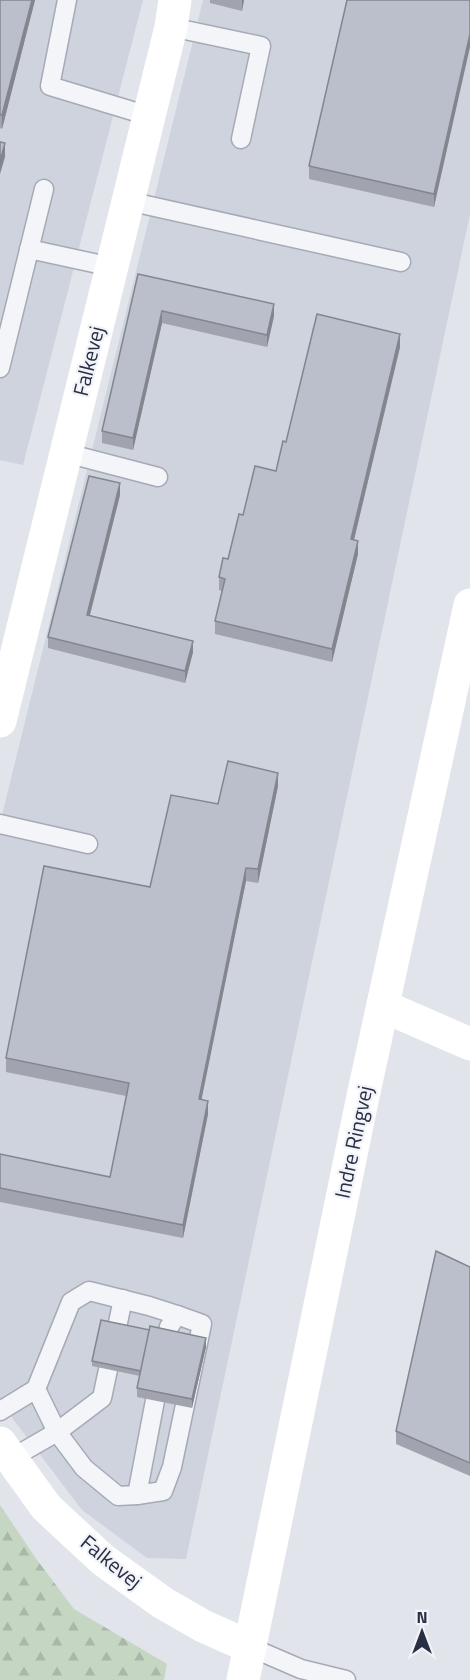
<svg xmlns="http://www.w3.org/2000/svg" width="470" height="1680" font-family="'Titillium Web',sans-serif">
<style>
.built{fill:#cfd3dd}
.forest{fill:url(#forest-firs)}
.lines{fill:none;stroke-linecap:round;stroke-linejoin:round}
.lane-casing{stroke:#a6aab6;stroke-width:21}
.lane{stroke:#f4f5f9;stroke-width:18}
.secondary{stroke:#fff;stroke-width:33}
.wall{fill:#a1a4af}
.shaded-wall{fill:#83868e}
.building{fill:#bbbfcb;stroke:#83868e;stroke-width:1.5}
.labels{text-anchor:middle;stroke-width:4.5;stroke-linejoin:round;paint-order:stroke}
.street-label{font-size:21px;fill:#282f44;stroke:#f1f3f8}
</style>
<defs>
<pattern id="forest-firs" width="22" height="20" patternUnits="userSpaceOnUse" patternTransform="scale(1.5)"><rect width="22" height="20" fill="#c5d6c2"/><path d="M5 1l3.5 6h-7zM16 11l3.5 6h-7z" fill="#a9b8a8"/></pattern>
</defs>
<rect width="100%" height="100%" fill="#e1e4eb"/>
<!-- built -->
<g class="built">
<path d="M0,0H143L23,465L0,460Z"/>
<path d="M203,0H470V214L186,1559L147,1558L82,1510L0,1402V823Z"/>
</g>
<!-- forest -->
<path class="forest" d="M0,1505L37,1560L74,1609L167,1664L164,1680H0Z"/>
<g class="lines">
<defs>
<g id="lane">
<path d="M67,0L50,86L149,116"/>
<path d="M171,27L261,46L241,139"/>
<path d="M128,201L401,262"/>
<path d="M29,249L112,267"/>
<path d="M0,368L44,189"/>
<path d="M66,453L158,477"/>
<path d="M0,824L88,844"/>
<path d="M0,1411L36,1389L71,1302L89,1291L149,1306L177,1315L169,1327L137,1495L118,1496L84,1468L57,1432L36,1389"/>
<path d="M12,1458L57,1432L102,1398L123,1299"/>
<path d="M137,1495L163,1491L172,1467L202,1324L177,1315"/>
<path d="M250,1647L301,1669L346,1680"/>
</g>
</defs>
<!-- lane casing -->
<use href="#lane" class="lane-casing"/>
<!-- lane -->
<use href="#lane" class="lane"/>
<!-- secondary -->
<g class="secondary">
<path d="M0,721L171,27L175,0"/>
<path d="M383,1006L470,1044"/>
<path d="M0,1443L46,1507L103,1560L163,1603L203,1626L250,1647"/>
<path d="M243,1680L362,1101L470,605"/>
</g>
</g>
<!-- wall -->
<g class="wall">
<path d="M0,0H35L2,129L0,128Z"/>
<path d="M210,0H244L242,11L210,3Z"/>
<path d="M470,0L434,207L309,179V166Z"/>
<path d="M138,274L274,316L267,347L162,323L133,450L102,443V431Z"/>
<path d="M400,347L354,540L358,554L332,662L215,634V621L222,591L219,590V577L228,559L243,515L276,471L286,442Z"/>
<path d="M120,495L90,615L193,652L185,683L48,648V637Z"/>
<path d="M278,786L258,883L246,881L201,1099L208,1114L183,1238L0,1202V1154L110,1177L126,1096L6,1072V1058L150,887L218,804Z"/>
<path d="M470,1267V1476L396,1444V1431Z"/>
<path d="M206,1347L192,1408L137,1397V1388L140,1376L92,1366V1361Z"/>
</g>
<!-- shaded-wall -->
<g class="shaded-wall">
<path d="M32,0H35L2,129V115Z"/>
<path d="M242,0H244L242,11Z"/>
<path d="M470,34V47L434,207V194Z"/>
<path d="M5,143V157L0,174V161Z"/>
<path d="M274,304V316L267,347V335Z"/>
<path d="M162,311V323L133,450V438Z"/>
<path d="M400,334V347L351,552V539Z"/>
<path d="M120,483V495L87,626V615Z"/>
<path d="M358,541V554L332,662V649Z"/>
<path d="M193,641V652L185,683V671Z"/>
<path d="M278,773V786L258,883V869Z"/>
<path d="M246,868V881L199,1112V1099Z"/>
<path d="M208,1101V1114L183,1238V1225Z"/>
<path d="M206,1338V1347L192,1408V1399Z"/>
</g>
<!-- building -->
<g class="building">
<path d="M0,0H32L2,115H0Z"/>
<path d="M347,0H470V34L434,194L309,166Z"/>
<path d="M0,142L5,143L0,161Z"/>
<path d="M138,274L274,304L267,335L162,311L133,438L102,431Z"/>
<path d="M317,314L400,334L351,539L358,541L332,649L215,621L225,579L219,577L223,558L228,559L239,514L243,515L255,466L276,471L283,441L286,442Z"/>
<path d="M89,476L120,483L87,615L193,641L185,671L48,637Z"/>
<path d="M228,761L278,773L258,869L246,868L199,1099L208,1101L183,1225L0,1188V1154L110,1177L129,1083L6,1058L44,866L150,887L171,795L218,804Z"/>
<path d="M436,1251L470,1267V1463L396,1431Z"/>
<path d="M101,1320L150,1330L141,1371L92,1361Z"/>
<path d="M150,1326L206,1338L192,1399L137,1388Z"/>
</g>
<g class="labels">
<!-- street labels -->
<g class="street-label">
<text transform="translate(89 361) rotate(-76)" y="7">Falkevej</text>
<text transform="translate(354 1142) rotate(-78)" y="7">Indre Ringvej</text>
<text transform="translate(111 1562) rotate(39)" y="7">Falkevej</text>
</g>
</g>
<!-- north arrow -->
<g transform="translate(422 1632)" stroke="#f1f3f8" stroke-width="4.5" paint-order="stroke">
<path d="M0-4.5L10 22L0 15L-10 22Z" fill="#282f44"/>
<text y="-9" font-size="16" font-weight="bold" text-anchor="middle" fill="#282f44">N</text>
</g>
</svg>
